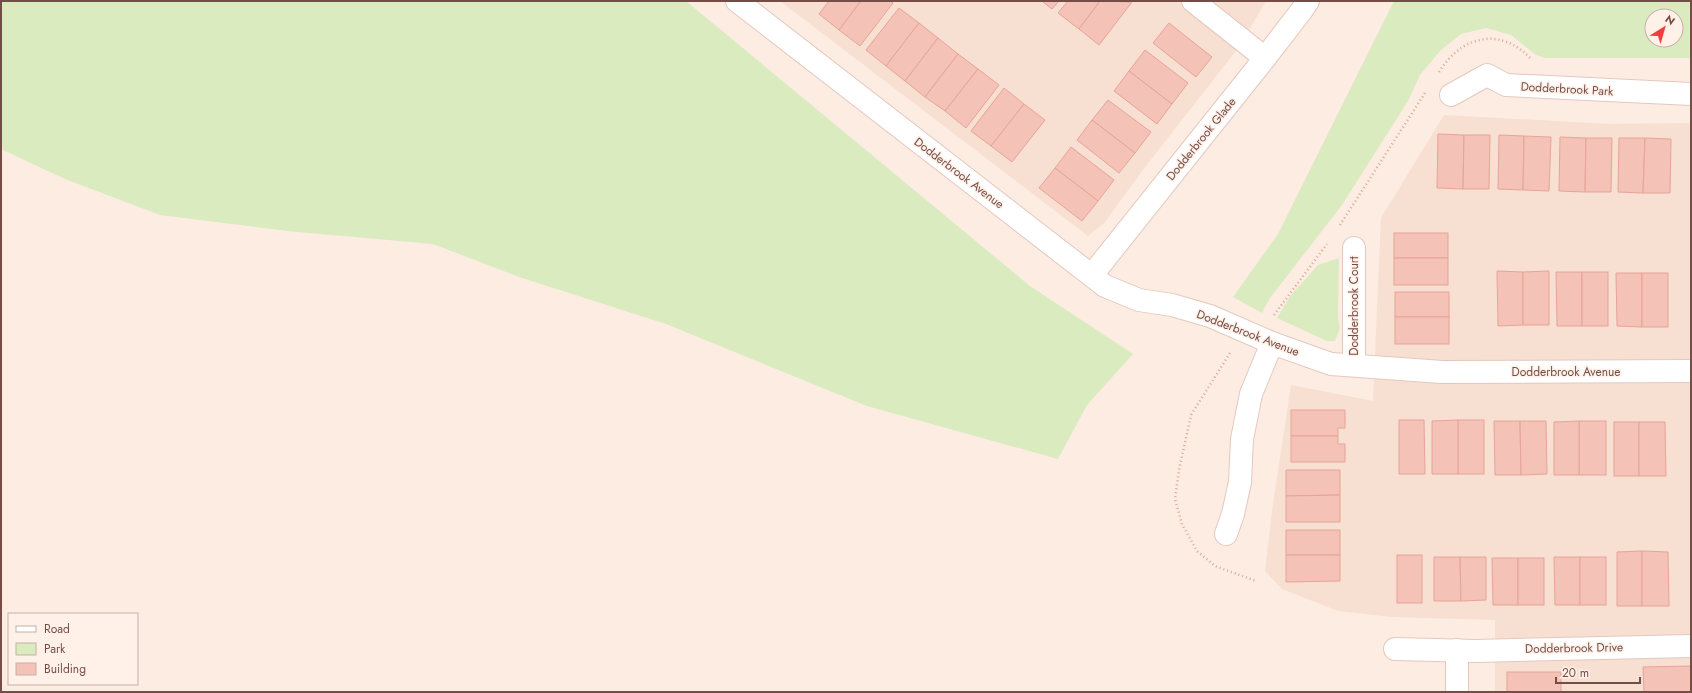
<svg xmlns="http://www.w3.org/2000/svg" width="1692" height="693" font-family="Jost,sans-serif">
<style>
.residential{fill:#f7dfd2}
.green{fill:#daebbf;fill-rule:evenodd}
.building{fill:#f4c2b7;stroke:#e7a497}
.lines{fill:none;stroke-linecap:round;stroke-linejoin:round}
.minor-casing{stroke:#e4c8bf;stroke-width:24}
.path{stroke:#d9a59a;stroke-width:2.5;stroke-dasharray:1 3;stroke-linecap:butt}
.minor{stroke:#fff;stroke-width:22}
.labels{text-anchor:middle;stroke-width:3;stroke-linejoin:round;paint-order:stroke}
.street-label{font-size:12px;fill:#754d47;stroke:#fff1e8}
</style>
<rect width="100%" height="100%" fill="#fdece1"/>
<!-- residential -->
<g class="residential">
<path d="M780,1H1266L1239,47L1142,171L1105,222L1088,236Z"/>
<path d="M1444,115L1609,124L1691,123V692H1495V620L1392,617L1338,611L1282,589L1265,571L1273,504L1291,385L1373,401L1381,218Z"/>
</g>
<!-- green -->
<g class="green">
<path d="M1,1H686L1030,286L1133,354L1087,405L1058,459L867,406L666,324L519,277L433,244L287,231L160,215L65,179L1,149Z"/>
<path d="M1394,1H1691V58H1545L1536,55L1511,35L1486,28L1461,34L1440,51L1420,75L1408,101L1342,205L1270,298L1262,313L1233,297L1278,234ZM1652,16H1676V40H1652Z"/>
<path d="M1339,258L1338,319L1340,328L1335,341H1327L1277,318L1291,295L1318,265Z"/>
</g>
<!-- building -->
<g class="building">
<path d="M829,1H861L839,30L819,14Z"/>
<path d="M861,1H890L893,3L860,46L839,30Z"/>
<path d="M1042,1H1059L1052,9Z"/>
<path d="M1068,1H1100L1079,29L1058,13Z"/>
<path d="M1100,1L1132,2L1099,45L1079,29Z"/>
<path d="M899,8L919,23L886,66L866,50Z"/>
<path d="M919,23L938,38L905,81L886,66Z"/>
<path d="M1169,23L1212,57L1196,77L1153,43Z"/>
<path d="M938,38L958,54L925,97L905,81Z"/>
<path d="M1145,50L1188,83L1172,104L1129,71Z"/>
<path d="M958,54L978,69L945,111L925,97Z"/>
<path d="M978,69L999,85L966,128L945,111Z"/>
<path d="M1129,71L1172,104L1157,124L1114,91Z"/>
<path d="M1004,88L1024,104L991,146L971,131Z"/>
<path d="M1108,100L1151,132L1135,153L1092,120Z"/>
<path d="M1024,104L1045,120L1012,162L991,146Z"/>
<path d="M1092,120L1135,153L1119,173L1077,140Z"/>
<path d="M1438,134L1464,135L1463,189L1437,188Z"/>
<path d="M1464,135H1490L1489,189H1463Z"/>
<path d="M1499,135L1524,136L1523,190L1498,189Z"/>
<path d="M1524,136L1551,137L1549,191L1523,190Z"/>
<path d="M1560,137L1586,138L1585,192L1559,191Z"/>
<path d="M1586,138H1612L1611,192H1585Z"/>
<path d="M1619,138H1645L1643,193L1618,192Z"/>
<path d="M1645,138L1671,139L1670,193H1643Z"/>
<path d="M1071,147L1114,180L1098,201L1055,168Z"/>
<path d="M1055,168L1098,201L1082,221L1039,188Z"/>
<rect x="1394" y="233" width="54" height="25"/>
<rect x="1394" y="258" width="54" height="27"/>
<path d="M1497,271L1523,272V325L1498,326Z"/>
<path d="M1549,271V325H1523V272Z"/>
<path d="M1556,272H1582V326H1557Z"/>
<rect x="1582" y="272" width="26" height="54"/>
<path d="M1616,273H1642V327L1617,326Z"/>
<rect x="1642" y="273" width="26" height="54"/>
<rect x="1395" y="292" width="54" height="25"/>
<rect x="1395" y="317" width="54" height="27"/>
<path d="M1291,410H1345V428H1338V436H1291Z"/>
<path d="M1399,420H1424L1425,474H1399Z"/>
<rect x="1458" y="420" width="26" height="54"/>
<path d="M1458,420V474H1432V421Z"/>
<path d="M1494,421H1520L1521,475H1495Z"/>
<path d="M1520,421H1546L1547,474L1521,475Z"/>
<rect x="1579" y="421" width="27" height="54"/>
<path d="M1579,421V475H1554V422Z"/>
<rect x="1614" y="422" width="25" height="54"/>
<path d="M1639,422H1665L1666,476H1639Z"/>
<path d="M1291,436H1338V444H1345V462H1291Z"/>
<path d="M1286,470H1340V495L1286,496Z"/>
<path d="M1340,495V522H1286V496Z"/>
<rect x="1286" y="530" width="54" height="25"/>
<path d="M1642,551V606H1617V552Z"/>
<path d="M1642,551L1668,552L1669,606H1642Z"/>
<path d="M1286,555H1340V581L1286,582Z"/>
<rect x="1397" y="555" width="25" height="48"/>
<path d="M1434,557H1460L1461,601H1434Z"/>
<path d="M1460,557H1486V600L1461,601Z"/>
<path d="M1554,557H1580V605H1555Z"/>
<rect x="1580" y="557" width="26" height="48"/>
<path d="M1492,558H1518V605H1493Z"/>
<rect x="1518" y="558" width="26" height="47"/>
<path d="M1691,666V692H1644L1643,667Z"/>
<rect x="1507" y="672" width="54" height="20"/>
</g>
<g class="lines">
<defs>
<g id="minor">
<path d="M737,1L1105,286L1139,300L1172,305L1210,316L1272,343L1331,364L1442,372L1691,371"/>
<path d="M1193,1L1265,58"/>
<path d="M1451,95L1487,75L1506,85L1691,94"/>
<path d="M1354,248V365"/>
<path d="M1092,275L1265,58L1302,10L1308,1"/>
<path d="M1226,534L1233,514L1240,482L1242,439L1251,394L1272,343"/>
<path d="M1395,649L1475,651L1691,646"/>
<path d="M1457,650V692"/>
</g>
</defs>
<!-- minor casing -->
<use href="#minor" class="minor-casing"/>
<!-- path -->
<g class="path">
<path d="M1439,72C1462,35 1501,26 1532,60"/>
<path d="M1340,225L1425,93"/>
<path d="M1274,315L1327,244"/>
<path d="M1230,353L1191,415L1179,470L1175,499L1182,524L1197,551L1215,566L1256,581"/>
</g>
<!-- minor -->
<use href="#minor" class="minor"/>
</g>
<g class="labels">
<!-- street labels -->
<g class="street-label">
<text transform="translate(1567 89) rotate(3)" y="4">Dodderbrook Park</text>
<text transform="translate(1201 139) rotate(-51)" y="4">Dodderbrook Glade</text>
<text transform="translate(959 173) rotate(37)" y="4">Dodderbrook Avenue</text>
<text transform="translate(1354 306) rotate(-90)" y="4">Dodderbrook Court</text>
<text transform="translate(1248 333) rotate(21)" y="4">Dodderbrook Avenue</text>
<text x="1566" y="376">Dodderbrook Avenue</text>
<text transform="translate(1574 648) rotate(-1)" y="4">Dodderbrook Drive</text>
</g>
</g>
<!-- border -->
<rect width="1692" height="693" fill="none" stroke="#754d47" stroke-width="4"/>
<!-- legend -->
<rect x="8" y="613" width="130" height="72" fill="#fff1e8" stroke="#c8afa8"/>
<rect x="16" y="626" width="20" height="6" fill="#ffffff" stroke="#c8afa8"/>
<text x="44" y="633" font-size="12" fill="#754d47">Road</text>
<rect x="16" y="643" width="20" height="12" fill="#daebbf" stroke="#c8afa8"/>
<text x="44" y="653" font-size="12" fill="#754d47">Park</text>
<rect x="16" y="663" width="20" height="12" fill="#f4c2b7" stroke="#c8afa8"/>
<text x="44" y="673" font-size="12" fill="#754d47">Building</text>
<!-- north arrow -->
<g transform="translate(1664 28) rotate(37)"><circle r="19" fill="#fff1e8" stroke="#c8afa8"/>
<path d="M0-3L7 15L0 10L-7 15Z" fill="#ee413f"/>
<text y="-6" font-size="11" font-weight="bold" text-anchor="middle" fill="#754d47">N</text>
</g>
<!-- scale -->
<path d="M1556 677v6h84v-6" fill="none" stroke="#754d47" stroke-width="2"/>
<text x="1562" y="677" font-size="12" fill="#754d47" stroke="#fff1e8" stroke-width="3" paint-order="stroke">20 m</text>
</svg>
